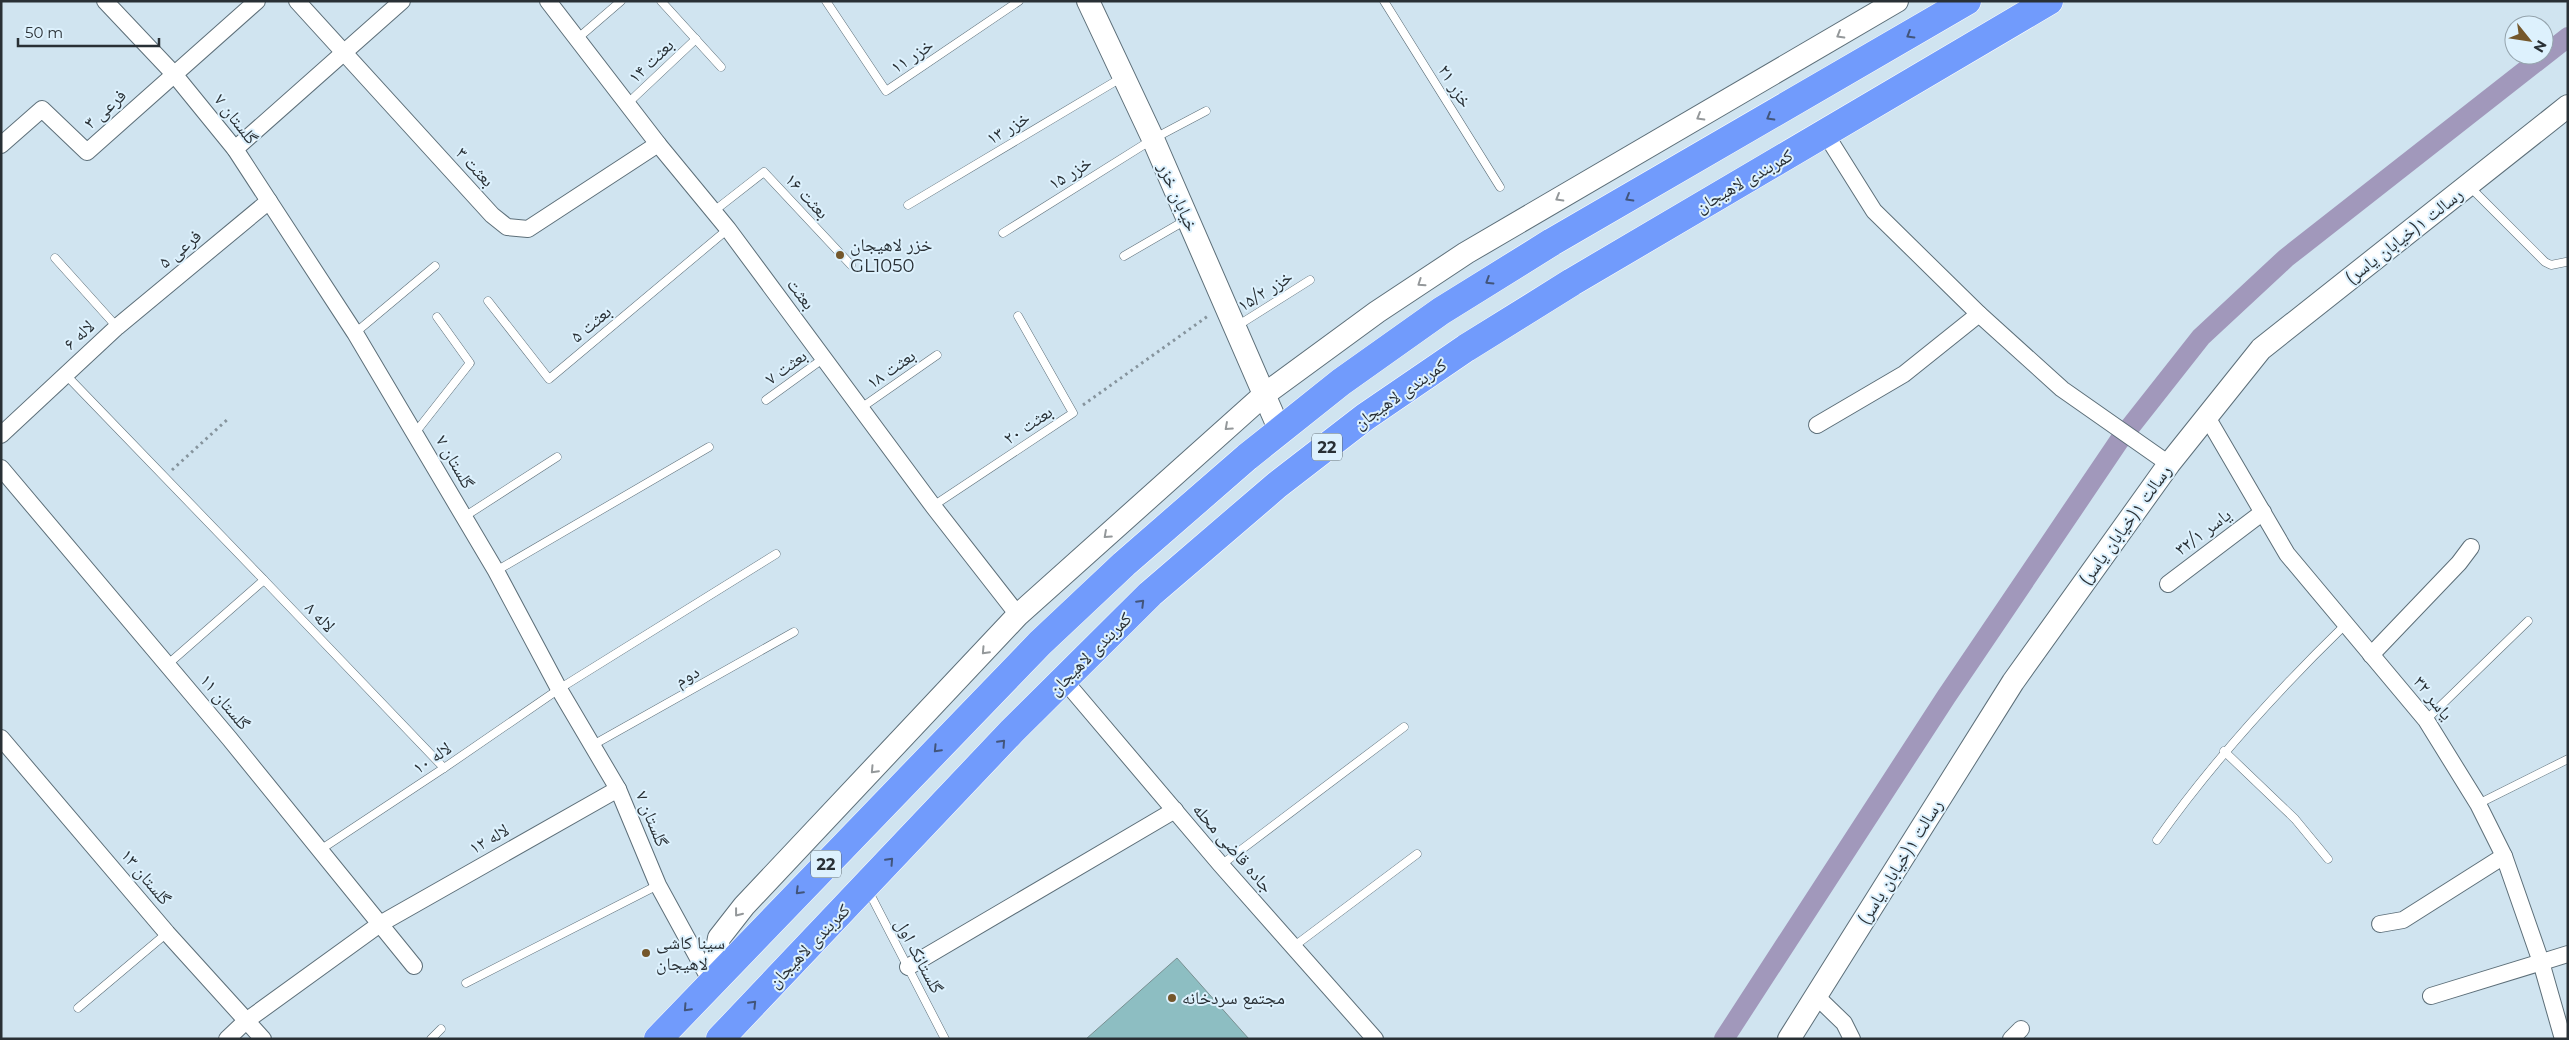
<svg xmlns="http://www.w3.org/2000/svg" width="2569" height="1040" font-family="Montserrat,'Noto Naskh Arabic',sans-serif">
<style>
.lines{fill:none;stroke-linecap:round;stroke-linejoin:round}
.canal{stroke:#a198bb;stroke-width:20}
.building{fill:#8dbec2;stroke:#799092}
.lane-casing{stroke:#5d6f79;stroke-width:9}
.street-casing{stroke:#5d6f79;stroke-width:18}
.secondary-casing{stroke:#5d6f79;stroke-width:24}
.highway-casing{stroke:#fff;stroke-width:29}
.path{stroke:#86949d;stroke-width:3;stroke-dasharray:2.5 4;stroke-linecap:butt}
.lane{stroke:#fff;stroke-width:8}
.street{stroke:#fff;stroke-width:16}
.secondary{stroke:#fff;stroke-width:22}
.highway{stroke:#719bfc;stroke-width:28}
.oneway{stroke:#94989a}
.oneway2{stroke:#42557b}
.poi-dot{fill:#74572b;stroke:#ddf1fd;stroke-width:2}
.labels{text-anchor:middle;stroke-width:4;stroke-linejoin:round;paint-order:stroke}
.shield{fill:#ddf1fd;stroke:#5f6a71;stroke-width:1}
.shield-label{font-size:16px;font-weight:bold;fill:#293035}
.street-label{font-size:18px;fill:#293035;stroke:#ddf1fd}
.poi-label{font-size:18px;fill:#293035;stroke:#ddf1fd;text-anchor:start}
</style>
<rect width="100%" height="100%" fill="#d0e4f0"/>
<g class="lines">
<!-- canal -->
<path class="canal" d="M1724,1039L1946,697L2119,441L2201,337L2286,258L2568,37"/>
</g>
<!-- building -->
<path class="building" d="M1177,958L1249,1039H1086Z"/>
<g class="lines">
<defs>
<g id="lane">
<path d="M661,1L721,67"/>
<path d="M826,1L886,91L1019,1"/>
<path d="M1384,1L1500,187"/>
<path d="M577,39L621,1"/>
<path d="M627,104L696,39"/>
<path d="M2469,186L2545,262L2551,265L2566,262"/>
<path d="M908,205L1121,78"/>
<path d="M714,211L764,172L851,265"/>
<path d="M1003,233L1153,139L1206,111"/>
<path d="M1124,256L1186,220"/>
<path d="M55,258L117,327"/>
<path d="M488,301L549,379L728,229"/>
<path d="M1237,326L1310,280"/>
<path d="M355,333L435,266"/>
<path d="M66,375L264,580"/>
<path d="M766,400L824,358"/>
<path d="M861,408L937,355"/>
<path d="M415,433L470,363L437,317"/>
<path d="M933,506L1073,413L1018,316"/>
<path d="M464,517L557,457"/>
<path d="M496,571L709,447"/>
<path d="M167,665L264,580L444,768"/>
<path d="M2426,720L2528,621"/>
<path d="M593,745L794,632"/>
<path d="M2224,751L2295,819L2328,859"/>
<path d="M2478,804L2568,759"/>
<path d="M2157,840C2213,761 2275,693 2345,625"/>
<path d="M320,850L444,768L559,689L776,554"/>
<path d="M1221,865L1404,727"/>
<path d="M868,890L945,1039"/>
<path d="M1293,947L1417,854"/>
<path d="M466,983L658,885"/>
<path d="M78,1008L167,933"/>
<path d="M431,1039L441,1029"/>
</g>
<g id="street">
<path d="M105,1L174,74L235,149L355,333L496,571L559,689L618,789L658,885L711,982"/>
<path d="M297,1L492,215L507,227L528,229L658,144"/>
<path d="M548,1L658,144L728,229L933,506L1018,615"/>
<path d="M1825,133L1874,211L1979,314L2062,389L2169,464"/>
<path d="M1,145L42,109L87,152L257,1"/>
<path d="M235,149L402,1"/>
<path d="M2207,417L2287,554L2426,720L2478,804L2504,856L2541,962L2563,1039"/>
<path d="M1817,425L1904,374L1979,314"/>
<path d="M1,435L117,327L269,201"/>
<path d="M1,468L229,738L414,966"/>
<path d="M2168,584L2263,512"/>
<path d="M2371,655L2459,563L2471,547"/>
<path d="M1064,680L1221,865L1375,1039"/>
<path d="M1,738L167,933L263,1039"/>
<path d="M2380,924L2403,920L2504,856"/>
<path d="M908,967L1175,810"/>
<path d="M1816,996L1844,1023L1852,1039"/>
<path d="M2431,996L2568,954"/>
<path d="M227,1039L246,1021L380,924L618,789"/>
<path d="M2011,1039L2021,1029"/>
</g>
<g id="secondary">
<path d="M1088,1L1153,139L1280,431"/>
<path d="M711,982L719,938L744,906L1018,615L1265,394L1377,312L1466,253L1897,1"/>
<path d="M1789,1039L2013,682L2169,464L2261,349L2568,106"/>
</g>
<g id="highway">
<path d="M658,1039L1040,643L1124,564L1247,457L1341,382L1441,311L1552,242L1967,1"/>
<path d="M720,1039L1012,731L1150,594L1277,485L1365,417L1466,348L1572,282L2049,1"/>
</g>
</defs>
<!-- lane casing -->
<use href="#lane" class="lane-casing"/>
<!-- street casing -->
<use href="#street" class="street-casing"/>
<!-- secondary casing -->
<use href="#secondary" class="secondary-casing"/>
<!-- highway casing -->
<use href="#highway" class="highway-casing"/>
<!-- path -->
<g class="path">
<path d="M1083,405L1208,316"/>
<path d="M172,470L229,418"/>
</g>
<!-- lane -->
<use href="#lane" class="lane"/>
<!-- street -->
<use href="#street" class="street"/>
<!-- secondary -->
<use href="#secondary" class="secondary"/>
<!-- highway -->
<use href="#highway" class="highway"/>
</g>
<!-- one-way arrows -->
<defs><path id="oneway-chevron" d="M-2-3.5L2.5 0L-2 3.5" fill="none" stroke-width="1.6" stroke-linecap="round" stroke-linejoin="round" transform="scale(1.25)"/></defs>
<g class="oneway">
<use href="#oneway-chevron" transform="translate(1840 35) rotate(150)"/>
<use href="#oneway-chevron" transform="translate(1700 117) rotate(150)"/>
<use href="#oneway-chevron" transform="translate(1559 198) rotate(150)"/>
<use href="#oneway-chevron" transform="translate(1421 283) rotate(146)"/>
<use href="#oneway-chevron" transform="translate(1228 427) rotate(138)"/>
<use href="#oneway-chevron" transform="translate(1107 535) rotate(138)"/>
<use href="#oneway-chevron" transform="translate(985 651) rotate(133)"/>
<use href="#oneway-chevron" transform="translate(874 770) rotate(133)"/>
<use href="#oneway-chevron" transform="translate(738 913) rotate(128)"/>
</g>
<g class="oneway2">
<use href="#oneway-chevron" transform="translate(1910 35) rotate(149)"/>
<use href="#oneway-chevron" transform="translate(1770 117) rotate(150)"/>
<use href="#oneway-chevron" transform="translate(1629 198) rotate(150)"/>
<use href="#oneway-chevron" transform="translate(1489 281) rotate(148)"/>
<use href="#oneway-chevron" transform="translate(1141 603) rotate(-45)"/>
<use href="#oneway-chevron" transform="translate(1002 743) rotate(-47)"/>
<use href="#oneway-chevron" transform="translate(937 749) rotate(134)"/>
<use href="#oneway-chevron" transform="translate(890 861) rotate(-47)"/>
<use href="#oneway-chevron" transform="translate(799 891) rotate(135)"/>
<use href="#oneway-chevron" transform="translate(753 1004) rotate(-46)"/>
<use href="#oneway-chevron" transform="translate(687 1008) rotate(133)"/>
</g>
<!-- markers -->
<g class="poi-dot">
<circle cx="840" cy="255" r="5"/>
<circle cx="646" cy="953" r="5"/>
<circle cx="1172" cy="998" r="5"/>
</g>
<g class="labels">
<!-- shield labels -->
<g class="shield">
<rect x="1312" y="433.5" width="30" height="27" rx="4"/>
<rect x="811" y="850.5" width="30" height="27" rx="4"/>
</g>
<g class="shield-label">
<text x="1327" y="453">22</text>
<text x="826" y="870">22</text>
</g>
<!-- street labels -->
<g class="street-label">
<text transform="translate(912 56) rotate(-34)" y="6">خزر ۱۱</text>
<text transform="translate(651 61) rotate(-44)" y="6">بعثت ۱۴</text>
<text transform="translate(1455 86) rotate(58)" y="6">خزر ۲۱</text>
<text transform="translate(105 109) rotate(-42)" y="6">فرعی ۳</text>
<text transform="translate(236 119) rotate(52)" y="6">گلستان ۷</text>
<text transform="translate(1008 128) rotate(-31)" y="6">خزر ۱۳</text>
<text transform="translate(475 167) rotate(47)" y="6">بعثت ۳</text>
<text transform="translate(1070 173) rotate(-32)" y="6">خزر ۱۵</text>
<text transform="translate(1744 181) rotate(-30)" y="6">کمربندی لاهیجان</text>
<text transform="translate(807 196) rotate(47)" y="6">بعثت ۱۶</text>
<text transform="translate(1178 197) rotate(66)" y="6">خیابان خزر</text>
<text transform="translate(2404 236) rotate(-38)" y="6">رسالت ۱(خیابان یاسر)</text>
<text transform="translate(180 249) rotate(-40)" y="6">فرعی ۵</text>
<text transform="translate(1265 291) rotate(-32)" y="6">خزر ۱۵/۲</text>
<text transform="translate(801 294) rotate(53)" y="6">بعثت</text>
<text transform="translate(591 324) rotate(-40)" y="6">بعثت ۵</text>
<text transform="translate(79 335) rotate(-43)" y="6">لاله ۶</text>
<text transform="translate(786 367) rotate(-36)" y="6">بعثت ۷</text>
<text transform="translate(891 369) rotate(-35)" y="6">بعثت ۱۸</text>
<text transform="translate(1400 394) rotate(-35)" y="6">کمربندی لاهیجان</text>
<text transform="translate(1028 425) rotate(-34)" y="6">بعثت ۲۰</text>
<text transform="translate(455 462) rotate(60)" y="6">گلستان ۷</text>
<text transform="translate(2125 525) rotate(-54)" y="6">رسالت ۱(خیابان یاسر)</text>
<text transform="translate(2203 532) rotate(-37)" y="6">یاسر ۳۲/۱</text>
<text transform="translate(320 617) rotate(46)" y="6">لاله ۸</text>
<text transform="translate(1090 654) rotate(-45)" y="6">کمربندی لاهیجان</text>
<text transform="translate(687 676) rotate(-29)" y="6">دوم</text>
<text transform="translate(2433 698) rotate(51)" y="6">یاسر ۳۲</text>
<text transform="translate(225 702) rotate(50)" y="6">گلستان ۱۱</text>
<text transform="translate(432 758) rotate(-34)" y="6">لاله ۱۰</text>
<text transform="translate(652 819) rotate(68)" y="6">گلستان ۷</text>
<text transform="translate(489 839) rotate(-30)" y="6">لاله ۱۲</text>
<text transform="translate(1233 848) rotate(49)" y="6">جاده قاضی محله</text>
<text transform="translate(1900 862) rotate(-58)" y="6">رسالت ۱(خیابان یاسر)</text>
<text transform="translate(146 877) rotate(50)" y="6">گلستان ۱۳</text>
<text transform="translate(809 946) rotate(-46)" y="6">کمربندی لاهیجان</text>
<text transform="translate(919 956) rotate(62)" y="6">گلستانک اول</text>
</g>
<!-- poi labels -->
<g class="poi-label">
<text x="850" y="251">خزر لاهیجان<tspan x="850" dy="21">GL1050</tspan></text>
<text x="656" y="949">سینا کاشی<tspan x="656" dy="21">لاهیجان</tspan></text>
<text x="1182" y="1004">مجتمع سردخانه</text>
</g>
</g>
<!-- border -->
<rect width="2569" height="1040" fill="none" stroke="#293035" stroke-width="5"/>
<!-- north arrow -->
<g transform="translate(2529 40) rotate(120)"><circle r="24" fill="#ddf1fd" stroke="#95a4ad"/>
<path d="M0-4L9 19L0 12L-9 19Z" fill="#74572b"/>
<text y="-8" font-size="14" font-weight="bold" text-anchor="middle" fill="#293035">N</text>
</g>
<!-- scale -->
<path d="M18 38v8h141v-8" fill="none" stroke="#293035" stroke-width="2.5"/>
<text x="25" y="38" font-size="15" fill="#293035" stroke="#ddf1fd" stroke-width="4" paint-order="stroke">50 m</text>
</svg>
